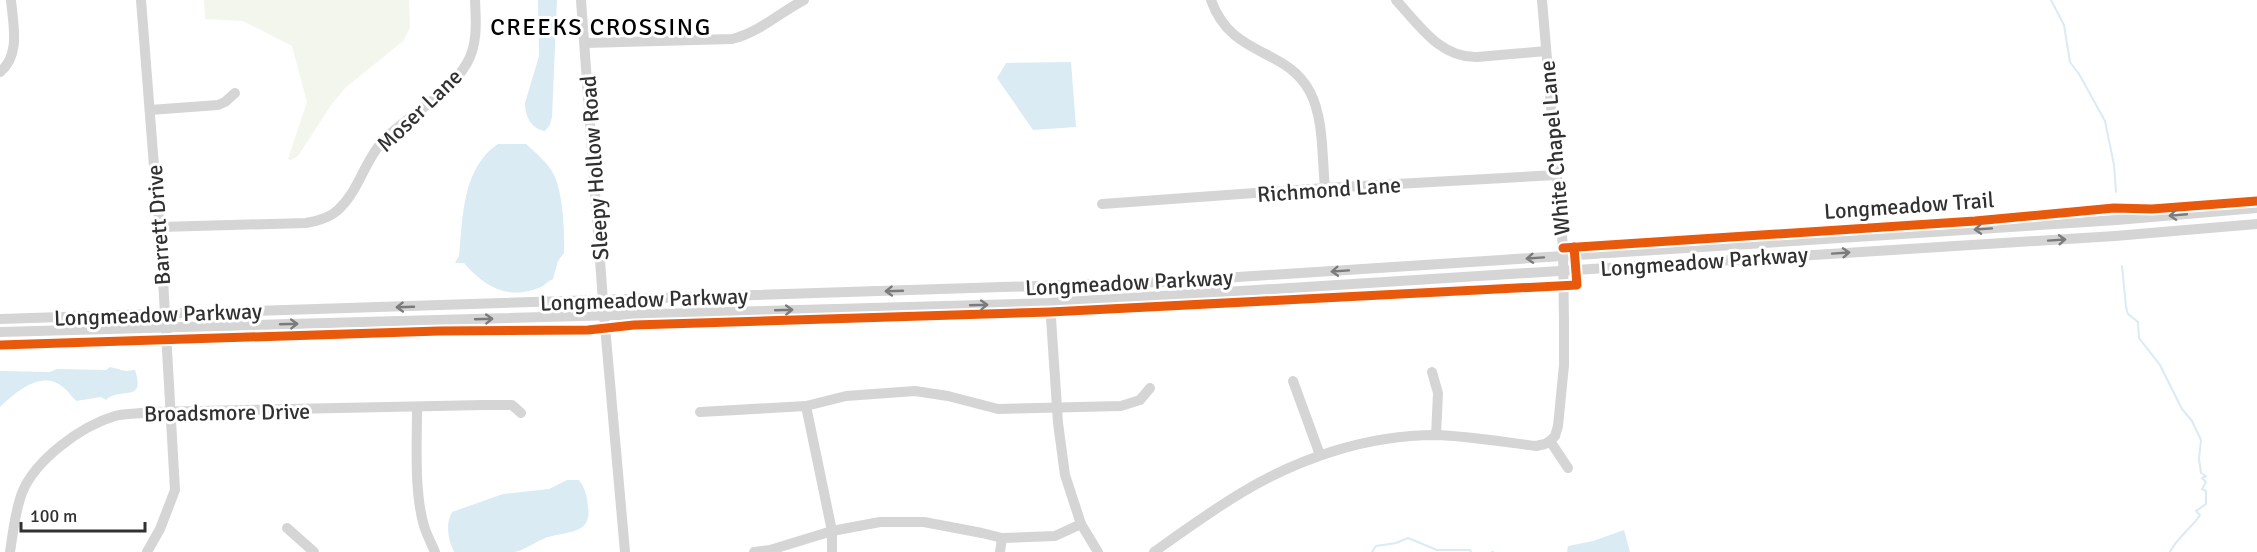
<svg xmlns="http://www.w3.org/2000/svg" width="2257" height="552" font-family="Signika,sans-serif">
<style>
.green{fill:#f2f6ed}
.water{fill:#daebf4}
.lines{fill:none;stroke-linecap:round;stroke-linejoin:round}
.stream{stroke:#daebf4;stroke-width:2}
.minor{stroke:#d5d5d5;stroke-width:10}
.cycleway-casing{stroke:#fff;stroke-width:13}
.cycleway{stroke:#e8590c;stroke-width:9}
.oneway{stroke:#7b7b7b}
.labels{text-anchor:middle;stroke-width:6;stroke-linejoin:round;paint-order:stroke}
.street-label{font-size:22px;fill:#313131;stroke:#fff}
.neighbourhood-label{font-size:24px;letter-spacing:1.5px;fill:#000;stroke:#fff}
</style>
<rect width="100%" height="100%" fill="#fff"/>
<!-- green -->
<path class="green" d="M204,0H409L410,28L403,41L345,88L331,105L298,156L291,160L288,159L307,102L292,46L243,21L205,19Z"/>
<!-- water -->
<g class="water">
<path d="M538,0H557L552,117L550,125L545,131C531,129 525,116 525,103L539,56Z"/>
<path d="M1071,62L1076,127L1033,130L997,78L1006,63Z"/>
<path d="M498,144H526C536,153 548,163 554,175C563,192 565,234 564,253L558,261L553,279C548,281 545,285 541,287C508,301 485,287 464,263H455L459,256C463,217 462,168 498,144Z"/>
<path d="M110,367L126,371L135,370C146,404 121,386 106,400L101,397L76,401C72,397 68,391 63,387C41,369 15,393 0,407V371L50,372L57,369L106,370Z"/>
<path d="M567,480H579C585,488 587,496 588,506C593,537 564,530 543,539C535,542 523,551 514,552C494,552 474,552 454,552C448,539 445,525 452,512L503,494L549,489Z"/>
<path d="M1624,530L1630,552H1567L1568,546L1593,541Z"/>
</g>
<g class="lines">
<!-- stream -->
<g class="stream">
<path d="M2051,0L2064,25L2070,62L2079,74L2105,121L2114,165L2116,192"/>
<path d="M2122,266L2126,307L2128,314L2138,322L2139,338L2160,365L2182,409L2192,421L2201,440L2199,459L2201,473L2206,476L2202,478L2206,482L2202,489L2206,491V504L2196,511L2200,515C2192,528 2177,537 2170,552"/>
<path d="M1372,552L1376,546L1396,543L1408,538L1437,550H1470L1471,552"/>
<path d="M1492,552H1493"/>
</g>
<!-- minor -->
<g class="minor">
<path d="M141,0L156,192L160,227L175,490L160,529L147,552"/>
<path d="M581,0L604,315L625,552"/>
<path d="M1211,0C1232,59 1286,46 1310,92C1324,118 1322,159 1325,188"/>
<path d="M1396,0C1419,25 1440,58 1477,57L1546,51"/>
<path d="M585,43L732,39C760,32 779,13 804,0"/>
<path d="M0,72C21,55 13,24 11,0"/>
<path d="M150,110L218,105L225,102L235,93"/>
<path d="M1102,204L1325,188L1556,175"/>
<path d="M160,227L306,223C318,221 330,218 339,209C357,192 363,167 378,147C404,115 446,100 467,63C478,44 476,21 475,0"/>
<path d="M1050,303L1058,423L1065,475L1081,524L1098,552"/>
<path d="M0,319L1162,282L2117,220L2257,208"/>
<path d="M0,332L1050,303L2115,236L2257,224"/>
<path d="M1432,372L1438,393L1436,435"/>
<path d="M1293,381L1320,455"/>
<path d="M806,406L832,531V552"/>
<path d="M417,408C417,445 414,491 424,526C427,535 431,543 435,552"/>
<path d="M700,412L806,406L846,396L915,391L948,396L998,409L1121,406L1140,400L1150,388"/>
<path d="M1550,441L1568,468"/>
<path d="M287,528L314,552"/>
<path d="M10,552C13,533 15,511 22,493C35,460 81,426 115,416C126,413 139,414 151,412L484,405H512L521,413"/>
<path d="M754,552L770,550L832,531L880,522H924L982,533L1002,538L1055,536L1081,524"/>
<path d="M1000,552L1002,538"/>
<path d="M1154,552C1182,532 1211,511 1241,493C1299,458 1367,435 1436,435C1469,436 1503,442 1536,446L1545,444L1550,441L1555,436L1558,426L1564,365V323L1563,248L1542,0"/>
</g>
<defs>
<g id="cycleway">
<path d="M1563,248L1975,221L2114,208L2152,209L2257,201"/>
<path d="M0,345L439,331L588,330L634,325L1050,312L1577,285L1574,247"/>
</g>
</defs>
<!-- cycleway casing -->
<use href="#cycleway" class="cycleway-casing"/>
<!-- cycleway -->
<use href="#cycleway" class="cycleway"/>
</g>
<!-- one-way arrows -->
<defs><path id="oneway-shaft" d="M-6 0H5M1.5-3L5.5 0L1.5 3" fill="none" stroke-width="1.6" stroke-linecap="round" stroke-linejoin="round" transform="scale(1.5)"/></defs>
<g class="oneway">
<use href="#oneway-shaft" transform="translate(2178 215) rotate(175)"/>
<use href="#oneway-shaft" transform="translate(1983 229) rotate(176)"/>
<use href="#oneway-shaft" transform="translate(2057 240) rotate(-4)"/>
<use href="#oneway-shaft" transform="translate(1841 253) rotate(-4)"/>
<use href="#oneway-shaft" transform="translate(1535 258) rotate(176)"/>
<use href="#oneway-shaft" transform="translate(1340 271) rotate(176)"/>
<use href="#oneway-shaft" transform="translate(894 291) rotate(178)"/>
<use href="#oneway-shaft" transform="translate(979 305) rotate(-2)"/>
<use href="#oneway-shaft" transform="translate(405 307) rotate(178)"/>
<use href="#oneway-shaft" transform="translate(784 310) rotate(-2)"/>
<use href="#oneway-shaft" transform="translate(484 319) rotate(-2)"/>
<use href="#oneway-shaft" transform="translate(289 324) rotate(-2)"/>
</g>
<g class="labels">
<!-- street labels -->
<g class="street-label">
<text transform="translate(419 110) rotate(-44)" y="8">Moser Lane</text>
<text transform="translate(1554 148) rotate(-95)" y="8">White Chapel Lane</text>
<text transform="translate(594 168) rotate(-94)" y="8">Sleepy Hollow Road</text>
<text transform="translate(1329 189) rotate(-4)" y="8">Richmond Lane</text>
<text transform="translate(1909 205) rotate(-4)" y="8">Longmeadow Trail</text>
<text transform="translate(158 225) rotate(-94)" y="8">Barrett Drive</text>
<text transform="translate(1704 261) rotate(-4)" y="8">Longmeadow Parkway</text>
<text transform="translate(1129 282) rotate(-3)" y="8">Longmeadow Parkway</text>
<text transform="translate(644 299) rotate(-2)" y="8">Longmeadow Parkway</text>
<text transform="translate(158 314) rotate(-2)" y="8">Longmeadow Parkway</text>
<text transform="translate(227 412) rotate(-1)" y="8">Broadsmore Drive</text>
</g>
<!-- neighbourhood labels -->
<g class="neighbourhood-label">
<text x="601" y="35">CREEKS CROSSING</text>
</g>
</g>
<!-- scale -->
<path d="M21 522v9h124v-9" fill="none" stroke="#313131" stroke-width="3"/>
<text x="30" y="522" font-size="18" fill="#313131" stroke="#ffffff" stroke-width="4.5" paint-order="stroke">100 m</text>
</svg>
